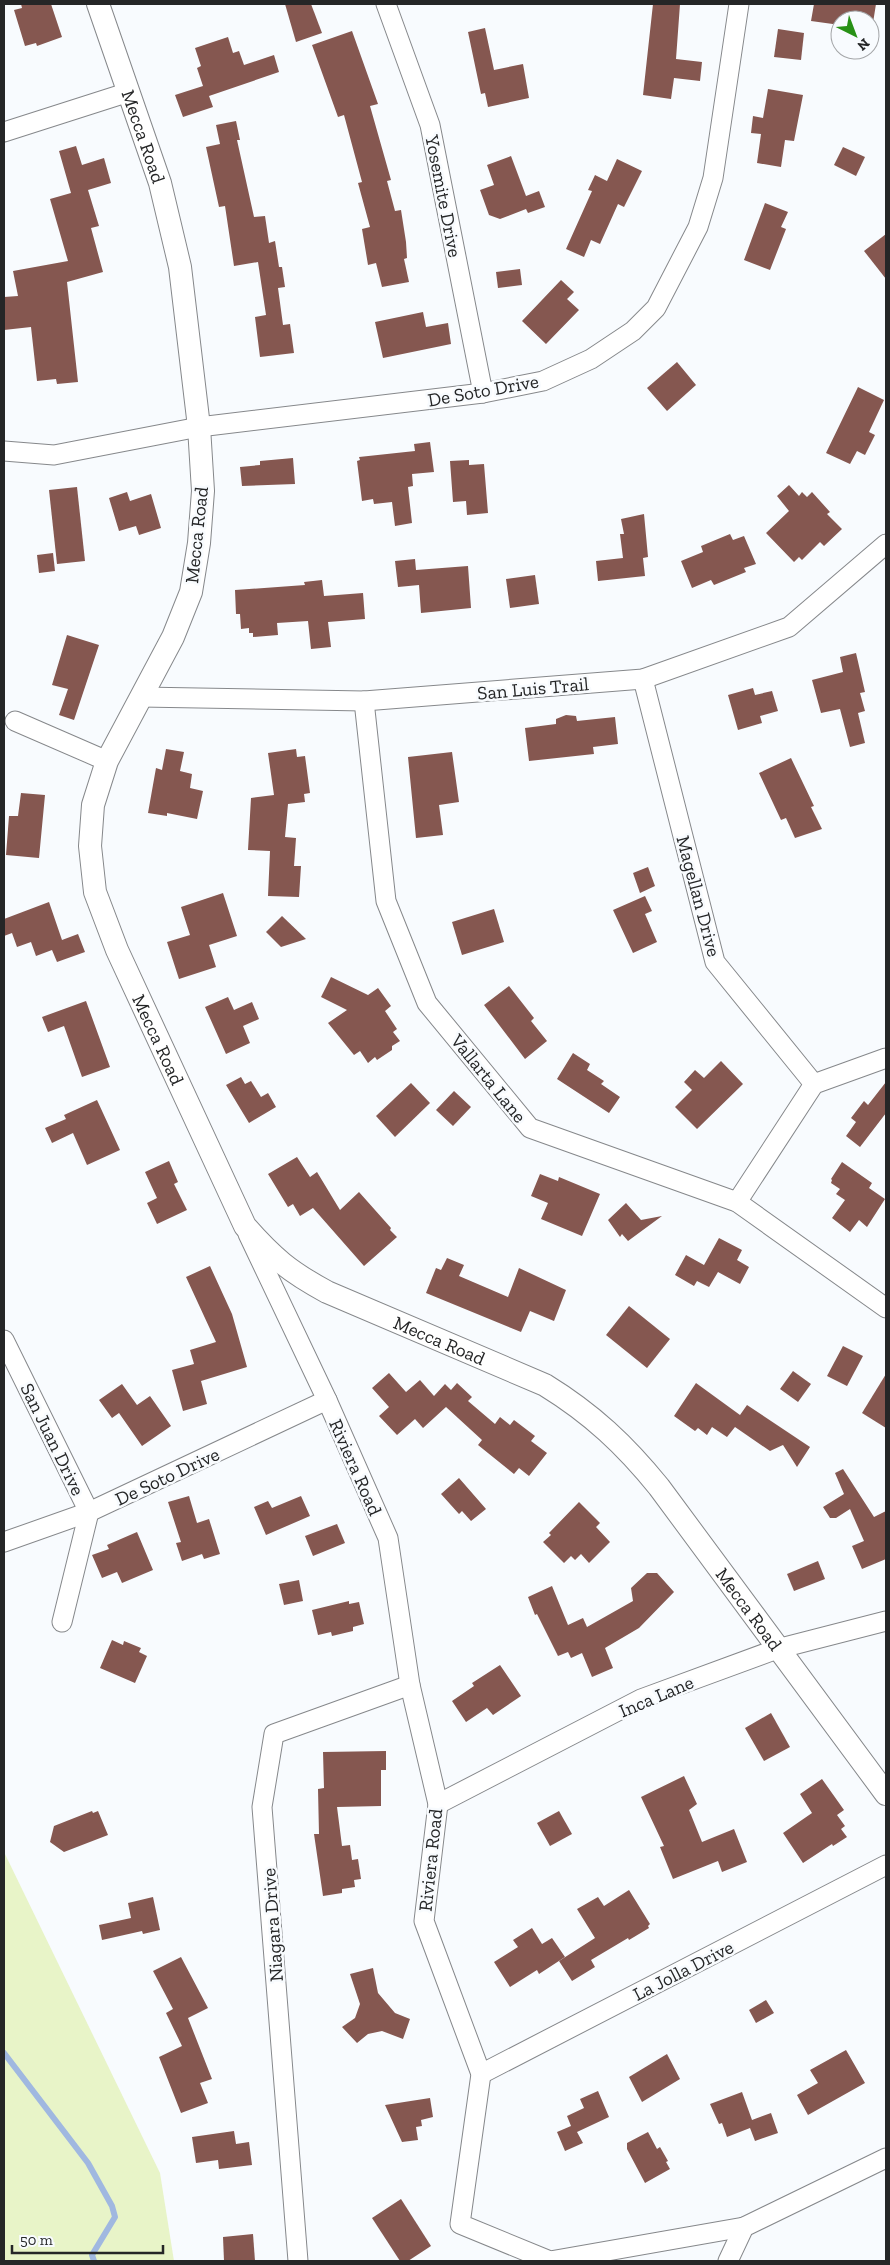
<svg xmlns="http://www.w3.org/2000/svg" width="890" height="2265" font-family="'Zilla Slab',serif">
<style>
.green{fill:#e8f4c8}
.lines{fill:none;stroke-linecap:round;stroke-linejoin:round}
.stream{stroke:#a0b8e0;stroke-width:6}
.building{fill:#855750}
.minor-casing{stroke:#86888b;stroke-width:21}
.tertiary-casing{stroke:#86888b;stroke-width:24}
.minor{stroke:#fff;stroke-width:19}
.tertiary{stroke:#fff;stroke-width:22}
.labels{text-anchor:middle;stroke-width:5;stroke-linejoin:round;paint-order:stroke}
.street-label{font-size:19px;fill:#252627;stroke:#f8fbfe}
</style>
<rect width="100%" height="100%" fill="#f8fbfe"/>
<!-- green -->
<path class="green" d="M4,1852L160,2173L174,2261H4Z"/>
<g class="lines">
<!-- stream -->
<path class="stream" d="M4,2053L88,2163L112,2206L115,2217L92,2255L94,2261"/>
</g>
<!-- building -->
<g class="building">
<path d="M21,4H51L62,37L37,46L36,43L25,46L14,10L22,8Z"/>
<path d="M285,4H311L322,33L296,42Z"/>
<path d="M653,4H680L676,59L702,62L700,81L674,78L671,99L643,95Z"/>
<path d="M814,4H876L872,29H870V20H840V25L811,21Z"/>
<path d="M485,28L494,70L523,64L529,98L488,107L485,93L481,94L468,32Z"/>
<path d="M778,29L804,33L801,60L774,57Z"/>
<path d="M352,31L378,104L370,106L391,180L387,181L395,211L401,210L406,242L407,258L404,259L409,282L382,287L376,263L368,265L362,229L370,227L358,183L362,182L344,115L338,117L312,45Z"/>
<path d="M228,37L233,53L239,51L244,65L274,55L279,72L209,96L213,107L183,117L175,95L203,86L197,68L201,66L195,48Z"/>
<path d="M768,89L803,95L794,141L785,140L781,167L757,163L761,134L751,133L753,116L763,118Z"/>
<path d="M236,121L240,140H237L254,217L265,216L269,243L275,241L279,267H282L285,287L278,288L283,325L290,324L294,353L260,357L255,317L266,315L258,262L234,266L225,206L219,207L206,147L220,144L216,125Z"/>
<path d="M76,146L82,165L104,158L111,183L88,190L99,226L91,228L103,272L67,282L78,382L57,384L56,379L37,381L31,327L4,330V297L18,296L13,271L68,261L50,199L71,193L59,151Z"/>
<path d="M843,147L865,157L856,176L834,165Z"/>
<path d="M511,156L526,196L539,191L545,207L528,213L526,209L500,219L489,215L480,190L494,185L487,165Z"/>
<path d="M617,159L642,171L624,207L618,204L600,244L591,240L584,257L566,249L592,191L588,190L595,175L607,181Z"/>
<path d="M765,203L788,212L781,227L786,229L770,270L744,260Z"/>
<path d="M886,234V279L864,251Z"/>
<path d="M520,269L522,285L498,288L496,272Z"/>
<path d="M561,280L574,292L567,299L579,310L546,344L522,321Z"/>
<path d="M423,312L426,327L448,323L451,344L383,358L375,322Z"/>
<path d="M677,362L696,385L667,411L647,388Z"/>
<path d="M858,387L884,400L869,432L875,435L865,455L857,451L850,464L826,453Z"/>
<path d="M430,442L434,472L412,474L413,486L408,487L412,523L395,526L392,502L374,504L373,499L362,501L357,461L360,460L359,457L415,451L414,444Z"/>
<path d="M293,458L295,484L242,486L240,467L260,465V461Z"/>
<path d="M469,460V465L484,464L488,513L467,515L466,501L453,502L450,461Z"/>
<path d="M789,485L799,496L802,492L807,497L812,492L830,512L827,514L842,529L824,546L820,542L802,560L799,557L794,562L766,533L789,511L777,496Z"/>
<path d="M77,487L85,561L57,564L49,490Z"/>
<path d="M127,492L130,501L151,494L161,528L139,535L136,526L119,531L109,498Z"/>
<path d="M644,514L648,557L643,558L645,576L598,581L596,561L623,558L620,534H624L621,519Z"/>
<path d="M730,534L733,540L744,536L756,564L744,568L746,572L714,585L711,580L692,588L681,561L703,552L701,546Z"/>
<path d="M53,553L55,571L39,573L37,555Z"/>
<path d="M415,559L416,570L468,566L471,608L421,613L419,585L398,587L395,561Z"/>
<path d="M535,575L539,604L510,608L506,579Z"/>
<path d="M322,580L324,596L363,593L365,619L328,622L331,647L311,649L308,621L277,623L278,635L253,637V633H249V628L241,629L240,614H236L235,590L305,585L304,582Z"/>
<path d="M67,635L99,645L74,720L59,715L68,689L52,685Z"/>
<path d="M856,653L865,692L860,693L865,711L858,713L865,743L850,747L840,709L821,713L812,680L843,672L840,657Z"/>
<path d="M753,688L755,695L772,691L778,711L760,716L762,723L738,730L728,695Z"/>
<path d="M566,715L576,716L577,721L615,717L618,744L593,747L594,754L529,761L525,728L556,724V719Z"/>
<path d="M166,749L184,752L180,771L192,774L190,788L203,791L197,819L167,813V816L148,813L156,768L162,770Z"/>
<path d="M296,749L297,757L305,756L310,793L304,794L305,802L288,804L285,837L296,838L294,866H301L299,897L268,896L270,851L248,850L251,798L274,795L268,753Z"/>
<path d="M452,752L459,802L439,805L443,835L416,838L408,757Z"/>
<path d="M791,758L814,806L811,807L822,829L795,838L786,818L781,820L759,773Z"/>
<path d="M21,793L45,795L39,858L6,855L9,816H18Z"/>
<path d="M648,867L655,886L640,893L633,873Z"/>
<path d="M223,893L237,936L209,945L216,967L179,979L167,942L190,935L181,907Z"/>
<path d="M645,896L652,911L645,914L657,942L633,953L613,910Z"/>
<path d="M49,902L62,940L78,934L85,952L57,962L52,950L36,956L31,942L17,947L12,933L4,936V919Z"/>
<path d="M494,909L504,942L462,955L452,922Z"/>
<path d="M282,916L306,939L281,947L266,932Z"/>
<path d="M331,977L368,995L378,988L391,1006L385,1011L397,1029L393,1032L400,1041L392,1046V1050L377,1060L375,1057L368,1063L360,1051L354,1055L328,1023L347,1010L321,997Z"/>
<path d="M509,986L534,1018L531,1021L547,1041L525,1059L484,1005Z"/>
<path d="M228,997L234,1010L252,1002L259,1019L243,1026L250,1043L226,1054L205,1007Z"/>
<path d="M86,1001L110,1067L82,1077L64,1026L48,1032L42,1017Z"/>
<path d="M573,1053L590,1064L587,1070L604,1081L601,1084L620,1097L609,1113L557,1079Z"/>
<path d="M721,1061L743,1084L697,1129L675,1107L692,1090L684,1082L695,1070L704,1078Z"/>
<path d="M241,1077L245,1084L251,1081L261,1097L268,1093L276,1107L249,1123L226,1085Z"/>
<path d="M886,1082V1113L860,1147L846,1136L856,1122L851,1118L864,1101L868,1105Z"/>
<path d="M411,1083L430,1103L395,1137L376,1116Z"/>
<path d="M454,1091L471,1107L453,1126L436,1110Z"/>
<path d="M97,1100L120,1150L87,1165L73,1133L52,1143L45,1128L66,1119L64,1115Z"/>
<path d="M297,1157L310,1177L317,1172L340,1210L359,1192L391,1228L390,1230L397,1237L364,1266L313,1208L300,1216L293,1204L288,1207L268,1174Z"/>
<path d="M169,1161L178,1182L174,1184L187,1210L157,1224L147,1203L157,1198L145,1172Z"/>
<path d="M842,1162L872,1183L869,1188L885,1199L867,1227L859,1220L850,1232L832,1218L845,1200L836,1194L840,1189L831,1183L832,1180L831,1179Z"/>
<path d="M540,1174L558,1181L559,1177L600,1194L582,1236L541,1219L548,1203L531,1196Z"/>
<path d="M626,1203L641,1220L662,1216L628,1241L622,1234L620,1237L608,1220Z"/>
<path d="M719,1238L742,1250L737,1260L749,1267L740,1284L718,1272L709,1287L697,1281L694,1286L675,1275L686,1255L704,1265Z"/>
<path d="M447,1258L464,1265L459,1276L508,1297L519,1268L566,1290L554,1321L530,1311L521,1332L426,1293L436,1268L441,1270Z"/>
<path d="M210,1266L232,1314L247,1367L201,1381L207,1404L183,1411L172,1370L194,1364L190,1350L216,1342L186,1277Z"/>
<path d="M629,1306L670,1339L647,1368L606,1335Z"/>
<path d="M843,1346L863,1356L847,1386L827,1376Z"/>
<path d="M793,1371L811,1384L798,1402L780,1389Z"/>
<path d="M389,1373L406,1392L420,1380L434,1396L445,1384L451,1390L457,1383L472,1397L468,1401L495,1424L500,1417L510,1425L514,1420L535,1436L531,1441L547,1453L529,1476L519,1468L514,1474L478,1445L482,1440L446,1407L423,1428L415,1419L397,1435L379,1416L389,1407L372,1388Z"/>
<path d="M886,1374V1428L862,1413Z"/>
<path d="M696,1383L740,1415L747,1405L810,1447L797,1467L783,1445L770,1451L735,1427L727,1437L712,1427L707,1435L698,1428L695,1431L674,1416Z"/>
<path d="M122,1384L137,1405L150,1396L171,1426L142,1446L119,1413L112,1418L99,1400Z"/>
<path d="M843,1469L874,1517L886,1511V1559L862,1569L852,1546L864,1541L850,1509L836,1518H830L823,1507L844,1494L835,1473Z"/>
<path d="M459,1478L486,1509L471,1521L462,1511L459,1514L441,1494Z"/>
<path d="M189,1496L197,1523L209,1519L220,1554L204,1559L202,1554L182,1561L176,1543L181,1542L168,1502Z"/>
<path d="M301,1496L310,1516L266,1535L254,1507L268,1501L272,1508Z"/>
<path d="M579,1502L600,1523L596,1527L610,1542L589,1563L581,1554L575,1560L571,1556L564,1563L543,1542L551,1535L549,1533Z"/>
<path d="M337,1524L345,1543L313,1556L305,1536Z"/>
<path d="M137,1532L153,1570L122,1583L117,1572L102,1578L92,1555L109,1549L107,1545Z"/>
<path d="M818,1561L825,1579L794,1591L787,1574Z"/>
<path d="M647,1573H657L674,1592L639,1628L605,1648L613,1668L592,1677L582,1653L571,1658L568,1652L558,1656L537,1614L535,1615L528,1597L552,1586L568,1625L583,1618L587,1627L633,1601L631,1588Z"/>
<path d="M299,1580L303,1601L284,1605L279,1584Z"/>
<path d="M349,1601V1604L359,1602L364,1624L353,1627V1631L332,1636L331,1632L318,1635L312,1610Z"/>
<path d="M112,1640L123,1645L124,1641L141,1648L139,1652L147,1656L135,1683L100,1668Z"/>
<path d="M500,1665L521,1696L493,1715L487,1708L466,1722L452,1701L474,1686L472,1683Z"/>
<path d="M771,1713L790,1747L764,1761L745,1728Z"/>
<path d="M386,1751V1770H381V1806L337,1807L342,1846L350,1845L352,1860L358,1859L361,1879L354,1880L355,1887L342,1889V1893L323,1896L314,1834H319L318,1789L324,1788L323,1752Z"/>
<path d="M684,1776L697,1804L689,1810L702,1842L734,1829L747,1862L722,1872L718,1861L673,1879L660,1847L664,1846L641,1797Z"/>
<path d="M822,1779L844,1810L837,1815L845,1826L841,1829L847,1837L833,1846L832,1844L803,1863L783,1833L812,1813L800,1794Z"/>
<path d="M92,1811L93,1813L98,1811L108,1835L64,1852L50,1842L54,1826Z"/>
<path d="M559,1811L572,1834L550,1846L537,1823Z"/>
<path d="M629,1890L650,1924L648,1926L649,1928L629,1940L628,1938L591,1960L595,1967L572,1981L559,1961L595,1938L577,1909L598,1897L604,1906Z"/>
<path d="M153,1897L160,1930L143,1934L142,1931L102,1940L99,1925L131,1918L128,1903Z"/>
<path d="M532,1928L542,1944L552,1938L565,1957L539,1974L537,1970L510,1987L494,1962L518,1947L513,1940Z"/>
<path d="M181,1957L208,2008L188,2018L212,2079L200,2083L208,2103L181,2113L159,2057L182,2046L166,2013L173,2009L153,1971Z"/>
<path d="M373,1968L378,1993L395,2013L410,2019L403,2039L382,2031L368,2034L357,2043L342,2027L355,2018L360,2004L350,1974Z"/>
<path d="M766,2000L774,2013L756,2023L749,2010Z"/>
<path d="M846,2050L865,2083L808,2115L797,2095L818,2083L810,2070Z"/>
<path d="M667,2054L680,2079L642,2102L629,2077Z"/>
<path d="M598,2091L609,2117L577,2132L583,2143L565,2151L557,2132L571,2126L567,2116L584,2108L580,2099Z"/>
<path d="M742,2092L752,2120L771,2113L778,2133L755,2141L750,2128L727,2137L722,2123L719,2124L710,2104Z"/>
<path d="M430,2098L433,2117L421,2120L422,2126L416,2127L418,2140L402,2142L385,2105Z"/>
<path d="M234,2131L236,2144L249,2142L252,2165L219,2169L218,2160L196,2163L192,2137Z"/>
<path d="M648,2132L657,2149L660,2147L668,2161L666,2162L670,2169L645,2183L627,2149V2143Z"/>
<path d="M401,2199L431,2246L408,2261H400L372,2218Z"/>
<path d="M253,2234L255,2261H224L223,2237Z"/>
</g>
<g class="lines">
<defs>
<g id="minor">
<path d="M386,4L430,125L483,393"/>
<path d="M4,132L129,92"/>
<path d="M4,451L54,455L199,427L483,393L543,381L591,359L633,331L656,308L698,227L713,178L739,4"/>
<path d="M643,679L715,962L814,1084"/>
<path d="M141,697L364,701L643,679L789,627L886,544"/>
<path d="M364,701L386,901L427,1003L530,1128L737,1202L886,1308"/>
<path d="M15,721L107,761"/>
<path d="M737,1202L814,1084L886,1058"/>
<path d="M248,1234L327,1400L388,1538L410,1685L438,1804L424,1921L481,2074L460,2224L550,2261L744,2227"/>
<path d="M4,1340L89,1512L62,1622"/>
<path d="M4,1542L89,1512L327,1400"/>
<path d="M438,1804L641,1699L777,1649L886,1621"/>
<path d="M481,2074L886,1865"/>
<path d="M298,2261L262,1807L274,1734L410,1685"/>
<path d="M728,2261L744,2227L886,2158"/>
</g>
<g id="tertiary">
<path id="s1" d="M98,4L160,183L180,267L199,427L203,491L199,543L191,592L173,637L107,761L93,805L90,846L95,892L117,950L245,1226C273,1258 290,1272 327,1292L545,1385C592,1414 625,1445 659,1487L886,1794"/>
</g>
</defs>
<!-- minor casing -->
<use href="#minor" class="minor-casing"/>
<!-- tertiary casing -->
<use href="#tertiary" class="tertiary-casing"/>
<!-- minor -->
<use href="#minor" class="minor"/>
<!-- tertiary -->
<use href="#tertiary" class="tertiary"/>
</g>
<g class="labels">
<!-- street labels -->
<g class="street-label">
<text dy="7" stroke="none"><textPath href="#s1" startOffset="140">Mecca Road</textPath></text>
<text transform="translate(444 196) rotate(79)" y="7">Yosemite Drive</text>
<text transform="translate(483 390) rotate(-10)" y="7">De Soto Drive</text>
<text transform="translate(196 535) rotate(-84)" y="7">Mecca Road</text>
<text transform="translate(533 688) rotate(-5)" y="7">San Luis Trail</text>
<text transform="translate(699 896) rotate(75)" y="7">Magellan Drive</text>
<text dy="7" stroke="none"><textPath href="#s1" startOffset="1086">Mecca Road</textPath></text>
<text transform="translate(489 1078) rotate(51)" y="7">Vallarta Lane</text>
<text dy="7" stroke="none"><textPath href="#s1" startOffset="1520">Mecca Road</textPath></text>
<text transform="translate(53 1439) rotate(64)" y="7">San Juan Drive</text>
<text transform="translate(356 1467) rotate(66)" y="7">Riviera Road</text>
<text transform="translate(167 1476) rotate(-25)" y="7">De Soto Drive</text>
<text dy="7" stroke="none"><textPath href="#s1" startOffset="1940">Mecca Road</textPath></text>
<text transform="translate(656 1696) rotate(-23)" y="7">Inca Lane</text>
<text transform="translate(430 1860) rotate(-84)" y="7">Riviera Road</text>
<text transform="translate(272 1925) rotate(-94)" y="7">Niagara Drive</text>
<text transform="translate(683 1970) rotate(-27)" y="7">La Jolla Drive</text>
</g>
</g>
<!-- border -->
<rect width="890" height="2265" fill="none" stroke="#252627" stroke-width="10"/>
<!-- north arrow -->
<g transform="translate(855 35) rotate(138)"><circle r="24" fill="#f8fbfe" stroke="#a4a6a8"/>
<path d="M0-4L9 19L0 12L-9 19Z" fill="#289116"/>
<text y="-8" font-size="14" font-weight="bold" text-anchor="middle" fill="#252627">N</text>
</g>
<!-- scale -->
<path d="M12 2245v8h151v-8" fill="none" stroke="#252627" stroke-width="2.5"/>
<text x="20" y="2245" font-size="15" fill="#252627" stroke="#f8fbfe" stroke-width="4" paint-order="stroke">50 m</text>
</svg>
